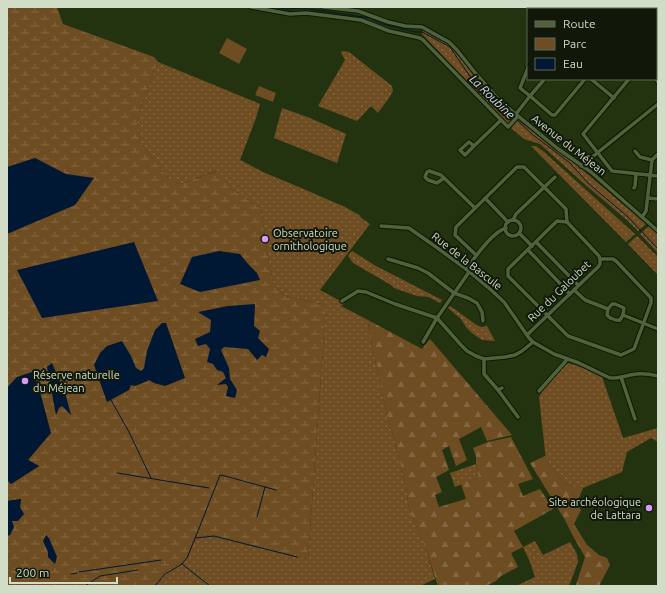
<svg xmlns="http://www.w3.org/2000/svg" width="665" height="593" font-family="Ubuntu,sans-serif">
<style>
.green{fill:url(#green-dots)}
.forest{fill:url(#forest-firs)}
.wetland{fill:url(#wetland-marsh)}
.pitch{fill:#6f4d23}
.water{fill:#001833}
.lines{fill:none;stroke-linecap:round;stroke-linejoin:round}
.stream{stroke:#001833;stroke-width:1}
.street-casing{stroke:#0c1a00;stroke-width:5.5}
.street{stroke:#50623d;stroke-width:3.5}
.poi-dot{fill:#d39cfc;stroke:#111809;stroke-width:1.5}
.labels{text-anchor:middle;stroke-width:4;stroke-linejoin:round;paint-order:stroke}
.street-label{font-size:11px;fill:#d2ddc8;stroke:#111809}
.poi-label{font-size:11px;fill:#d2ddc8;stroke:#111809;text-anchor:start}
.water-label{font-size:12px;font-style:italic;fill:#cfdeee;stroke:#111809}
</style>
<defs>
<pattern id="green-dots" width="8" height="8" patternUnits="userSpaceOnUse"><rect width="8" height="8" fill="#6f4d23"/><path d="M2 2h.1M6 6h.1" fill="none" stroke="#836641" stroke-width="1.8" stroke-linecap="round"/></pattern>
<pattern id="forest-firs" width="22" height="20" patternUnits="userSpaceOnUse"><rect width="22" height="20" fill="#6f4d23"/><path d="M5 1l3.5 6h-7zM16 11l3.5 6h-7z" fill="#836641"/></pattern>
<pattern id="wetland-marsh" width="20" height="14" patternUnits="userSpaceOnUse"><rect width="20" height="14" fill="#6f4d23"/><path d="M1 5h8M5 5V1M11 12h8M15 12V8" fill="none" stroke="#836641"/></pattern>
</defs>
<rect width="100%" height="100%" fill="#23330f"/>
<!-- green -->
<g class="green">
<path d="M423,29L450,45L476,77L515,117L509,125L422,34Z"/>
<path d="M343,51L349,52L392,86L393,91L389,98L378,113L371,106L357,121L318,106L345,60L341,52Z"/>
<path d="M158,62L260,104L256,118L240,160L265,173L299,187L345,207L361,216L360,217L370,224L320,290L344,303L341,306L368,320L369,331L388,420L393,434L406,486L409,509L426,549L435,579L420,586H153L164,572L186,559L196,533L308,559L326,305L285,296L274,285L269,265L261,208L230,188L216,171L180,184L169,179L140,142L137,123L138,115Z"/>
<path d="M282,108L310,118L346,134L337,163L274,138Z"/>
<path d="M518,120L558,151L578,166L646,224L638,231L627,220L589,188L540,144L524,139L511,128Z"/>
<path d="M531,146H536L544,152L635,234L626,242Z"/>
<path d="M649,226L658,233V253L640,234Z"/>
<path d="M637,236L658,257V275L628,244Z"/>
<path d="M352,251L376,266L442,300L440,303L429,297L417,296L394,288L391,285L353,263L348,256Z"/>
<path d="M450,306L478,326L482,327L487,326L495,341L482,340L472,333L466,327L461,319L448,308Z"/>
<path d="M568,363L587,369L602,377L623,438L658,428V442L651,438L627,452L622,472L583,488L565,484L546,460L539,397L543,390L562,367Z"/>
<path d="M476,464L479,478L455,487L450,473Z"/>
<path d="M535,541L543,555L570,542L577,554L578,562L569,586H516L535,577L530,562L523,547Z"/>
</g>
<!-- forest -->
<g class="forest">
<path d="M368,320L422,349L430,339L512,435L487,441L481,427L459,439L467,460L456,466L449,446L442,450L449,470L436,477L442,492L435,495L439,507L466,499L461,484L479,478L476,464V456L473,448L488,442L511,437L533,479L518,484L523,496L540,489L553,509L514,531L523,547L511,553L518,567L501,576L496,581L486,586H438L426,549L409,509L406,486L393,434L388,420L369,331Z"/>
<path d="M545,456L546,460L565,484L583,488L577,503L581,510L574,524L587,545L599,555L607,558L610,565L599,586H578L576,585L585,557L573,536L565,520L530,463Z"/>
</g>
<!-- wetland -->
<path class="wetland" d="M7,7H57L63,24L154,57L158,62L138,115L137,123L140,142L169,179L180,184L217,171L230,188L261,208L269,265L274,285L285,296L326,305L308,559L196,533L186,559L164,572L153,586H7V536L10,535L12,520L20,507L21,499L7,501V480L11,484L39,466L28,460L17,377L7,388Z"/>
<!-- pitch -->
<g class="pitch">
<path d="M227,38L247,49L239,64L219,53Z"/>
<path d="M259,86L276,93L273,102L255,95Z"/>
</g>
<!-- water -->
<g class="water">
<path d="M35,158L66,174L94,178L75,205L7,234V167Z"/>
<path d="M134,242L158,301L42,318L17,270Z"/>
<path d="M219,251L240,254L248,264L257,273L260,280L200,292L180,284L192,257Z"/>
<path d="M255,304L254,326L260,331L258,338L269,349L266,357L262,355L257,360L248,349L224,347L221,350L229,368L230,379L237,390L235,398L226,396L228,387L226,384L217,385L226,378L223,372L217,370L213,364L207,362L210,349L206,344L198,346L195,339L210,332L211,320L198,312L228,306Z"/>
<path d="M162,323H166L185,378L165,386L154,383L149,380C144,383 139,384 135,386L131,385L129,390L107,402L94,365L100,353L107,346L122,341L131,356L136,368L141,371L144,368L147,351L155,330Z"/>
<path d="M52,363L66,396L71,415L62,406L59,408L56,415L47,367Z"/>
<path d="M32,372L38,384L51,433L28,460L39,466L11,484L7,480V430L8,425L7,422V388L17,377Z"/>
<path d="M21,499L20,507L24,514L18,521H12L14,527L10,535L7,536V501Z"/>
<path d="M46,535L49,538L57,557L55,564L48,557V552L43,541Z"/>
</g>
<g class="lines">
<!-- stream -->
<g class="stream">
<path d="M272,7L287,9L302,8L370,18L383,24L415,32H422L450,47L473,81L515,118"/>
<path d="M517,120L533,135L570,163L588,183L628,217L658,249"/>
<path d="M111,400L129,432L151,478"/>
<path d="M117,473L209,488"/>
<path d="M257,517L265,487"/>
<path d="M196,538L214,536L297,557"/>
<path d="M182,564L210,586"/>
<path d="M79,572L161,560"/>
<path d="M71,574L77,573"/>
<path d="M85,586L100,576L138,570"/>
<path d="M155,586L165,574L182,564L187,558L198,531L220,475L225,476L276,490"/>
</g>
<defs>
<g id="street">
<path d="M251,7L290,14L306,13L361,20L389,31L420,38L423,40L508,127L518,116"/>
<path d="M323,7L358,11L388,22L405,26L422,27L449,42L457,50L477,75L501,102L557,148L591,172L658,231"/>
<path d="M559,7L561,9"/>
<path d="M604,7L606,9"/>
<path d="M598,9L600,7"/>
<path d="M656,13L658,12"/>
<path d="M656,56L658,55"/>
<path d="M656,67L658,69"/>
<path d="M528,68L520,88L530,96L543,81L544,79"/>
<path d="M591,79L614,98"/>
<path d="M629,79L583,134L612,171L658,176"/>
<path d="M656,79L658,82"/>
<path d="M516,114L530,96L552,115H555L585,79"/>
<path d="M474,146L465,155L460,150L469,142L474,146L501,120"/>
<path d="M635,151L640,157L652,160"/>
<path d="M581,166L658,104"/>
<path d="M444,178L437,183L428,180L425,177L427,172L429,171L441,175L475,208"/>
<path d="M634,188L635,186L636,174"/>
<path d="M485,198L508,222"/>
<path d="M648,198L658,199"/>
<path d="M642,217L646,211L652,160L658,154"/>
<path d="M513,220L516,214L555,177"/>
<circle cx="513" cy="228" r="8"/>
<path d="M557,221L567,222L599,256L600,259H613L616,261L651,298V303L634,349L621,355L568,336L508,276V269Z"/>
<path d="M381,226L409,228L436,247L466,269L491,290L504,302L529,338L533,342L554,354L579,363L610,378C619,379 627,375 636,374C643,373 650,374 658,376"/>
<path d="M519,233L532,246"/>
<path d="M536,242L578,285"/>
<path d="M528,250L570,294"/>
<path d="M476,255L455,235L456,227L517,167H524L566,209L567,222"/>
<path d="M388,259L418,268L428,273L454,293L468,298L477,303L482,312L483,321"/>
<path d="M466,269C475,258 492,232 506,228"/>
<path d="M574,290L585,300L608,309"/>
<path d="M342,301L358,291L366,292L395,304L437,318L461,345L467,351L476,356L484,359L505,357L515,355L522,351L533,342"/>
<path d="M612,304H615L624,308L623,315L620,320C616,321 609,318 607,315L608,309Z"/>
<path d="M623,315L658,329"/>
<path d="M527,335L598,267L600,264V259"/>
<path d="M423,342L437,318L469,272"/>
<path d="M484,359V374L498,390L502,388"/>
<path d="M621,377L635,419"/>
<path d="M498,390L518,417"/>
<path d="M539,391L565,362L567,359"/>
</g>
</defs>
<!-- street casing -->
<use href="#street" class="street-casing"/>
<!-- street -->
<use href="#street" class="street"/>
</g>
<!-- markers -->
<g class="poi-dot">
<circle cx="265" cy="239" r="4"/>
<circle cx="25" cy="381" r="4"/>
<circle cx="649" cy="508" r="4"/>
</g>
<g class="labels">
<!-- street labels -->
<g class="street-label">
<text transform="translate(569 145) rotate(38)" y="4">Avenue du Méjean</text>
<text transform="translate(467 261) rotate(38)" y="4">Rue de la Bascule</text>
<text transform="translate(559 291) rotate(-44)" y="4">Rue du Galoubet</text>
</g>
<!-- poi labels -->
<g class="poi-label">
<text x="273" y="237">Observatoire<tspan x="273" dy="13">ornithologique</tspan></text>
<text x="33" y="379">Réserve naturelle<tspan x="33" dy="13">du Méjean</tspan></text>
<text x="641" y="506" text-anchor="end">Site archéologique<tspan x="641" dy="13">de Lattara</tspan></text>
</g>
<!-- water labels -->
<g class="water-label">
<text transform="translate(492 97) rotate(44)" y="4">La Roubine</text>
</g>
</g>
<!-- border -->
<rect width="665" height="593" fill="none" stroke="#d2ddc8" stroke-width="16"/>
<!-- legend -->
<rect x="527" y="8" width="130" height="72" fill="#111809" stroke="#5e6755"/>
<rect x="535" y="21" width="20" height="6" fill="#50623d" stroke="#5e6755"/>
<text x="563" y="28" font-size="12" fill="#d2ddc8">Route</text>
<rect x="535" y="38" width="20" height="12" fill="#6f4d23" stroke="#5e6755"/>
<text x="563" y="48" font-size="12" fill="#d2ddc8">Parc</text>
<rect x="535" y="58" width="20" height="12" fill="#001833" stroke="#5e6755"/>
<text x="563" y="68" font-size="12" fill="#d2ddc8">Eau</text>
<!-- scale -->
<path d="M10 577v6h107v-6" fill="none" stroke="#d2ddc8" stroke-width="2"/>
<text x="16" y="577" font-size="12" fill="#d2ddc8" stroke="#111809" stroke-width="3" paint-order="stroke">200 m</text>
</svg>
